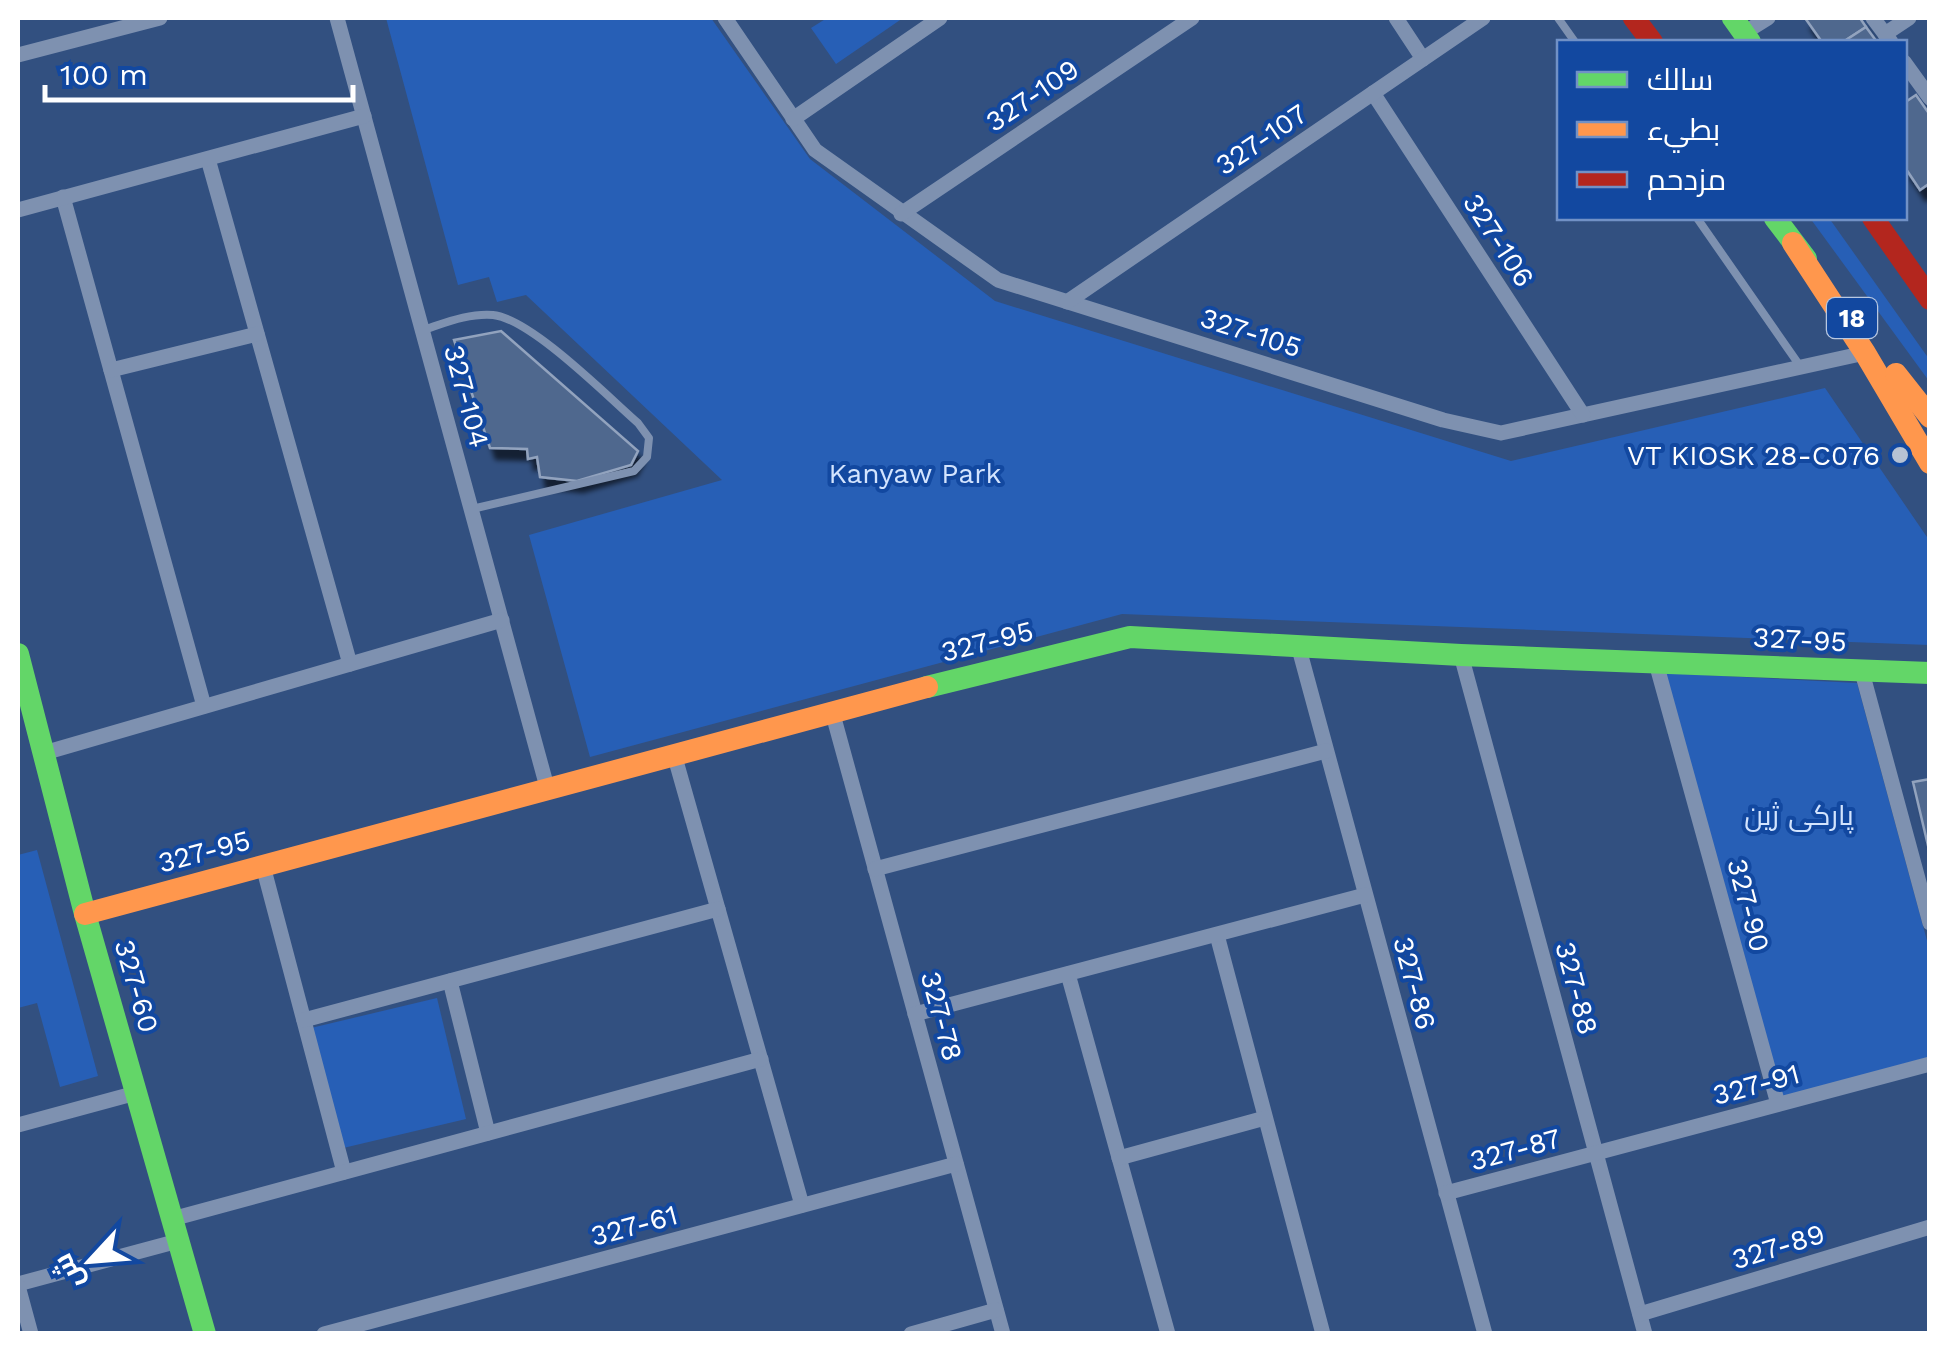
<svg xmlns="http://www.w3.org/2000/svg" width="1947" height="1351" font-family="'Work Sans',Cairo,sans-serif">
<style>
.green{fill:#275fb6}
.building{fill:#50688e;stroke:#92a3be;stroke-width:2.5;filter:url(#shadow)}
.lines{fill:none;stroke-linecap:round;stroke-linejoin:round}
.lane{stroke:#7e91b0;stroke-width:8}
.street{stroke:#7e91b0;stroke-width:15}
.fast{stroke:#63d668;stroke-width:22}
.slow{stroke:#ff974d;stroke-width:22}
.jam{stroke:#b3261e;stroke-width:22}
.poi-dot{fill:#b7c2d3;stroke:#1248a0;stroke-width:4}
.labels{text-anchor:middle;stroke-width:8;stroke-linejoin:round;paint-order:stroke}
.shield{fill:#1248a0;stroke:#b8c8e2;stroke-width:2.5}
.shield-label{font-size:25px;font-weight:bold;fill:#fff}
.street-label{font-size:28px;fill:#fff;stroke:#1248a0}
.poi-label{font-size:28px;fill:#fff;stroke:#1248a0;text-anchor:end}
.park-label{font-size:28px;fill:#d3e4fe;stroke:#1248a0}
</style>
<defs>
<filter id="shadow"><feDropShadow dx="6" dy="11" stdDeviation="2.5" flood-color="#0009"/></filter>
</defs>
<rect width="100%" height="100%" fill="#325080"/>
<!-- green -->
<g class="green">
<path d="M386,18H711L810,159L995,301L1511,461L1825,388L1929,540V645L1122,614L590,757L529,535L722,480L526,295L497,302L489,277L458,285Z"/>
<path d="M827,18H903L836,64L811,28Z"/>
<path d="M1810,218H1829L1929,359V381Z"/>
<path d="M1665,673L1857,683L1929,948V1057L1782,1097Z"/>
<path d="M37,850L98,1076L60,1087L37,1003L18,1008V855Z"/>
<path d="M437,998L466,1119L339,1149L311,1028Z"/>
</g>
<!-- building -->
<g class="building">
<path d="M1805,18H1860L1866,27L1843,42H1822Z"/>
<path d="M1866,27L1877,42H1843Z"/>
<path d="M1916,95L1930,115V183L1920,190L1904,166V103Z"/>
<path d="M501,331L638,451L631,465L577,481L540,477L537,457L528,459L527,449L490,448L454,340Z"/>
<path d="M1930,779V854L1913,782Z"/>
</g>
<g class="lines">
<!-- lane -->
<g class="lane">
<path d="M1558,18L1575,42"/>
<path d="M1697,218L1800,366"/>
<path d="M423,330C445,323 469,313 493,315C531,319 606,395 638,423L649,438L647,457L634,471L472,509"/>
</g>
<!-- street -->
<g class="street">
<path d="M337,18L547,787"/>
<path d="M725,18L815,150L998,280L1443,420L1501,433L1865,353"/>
<path d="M1396,18L1423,59"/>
<path d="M1873,18L1891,42"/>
<path d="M1744,33L1768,18"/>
<path d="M1885,34L1909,18"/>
<path d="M18,55L160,18"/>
<path d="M1904,62L1930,98"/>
<path d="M1373,93L1583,415"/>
<path d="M793,119L940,18"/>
<path d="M208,159L350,664"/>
<path d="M63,197L204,706"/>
<path d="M18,210L364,116"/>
<path d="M901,214L1192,18"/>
<path d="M1067,302L1483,18"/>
<path d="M111,370L257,334"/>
<path d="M1298,645L1485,1334"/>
<path d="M1461,655L1645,1334"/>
<path d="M1656,663L1778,1104"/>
<path d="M1862,672L1930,923"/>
<path d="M832,711L1003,1334"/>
<path d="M44,753L502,620"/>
<path d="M674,754L802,1205"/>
<path d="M263,866L344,1172"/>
<path d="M875,869L1326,751"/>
<path d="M1217,935L1323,1334"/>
<path d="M1068,974L1168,1334"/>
<path d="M450,981L488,1133"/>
<path d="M915,1014L1365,895"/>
<path d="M304,1020L718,909"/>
<path d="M18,1125L136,1093"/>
<path d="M1119,1158L1265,1118"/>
<path d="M1446,1193L1930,1064"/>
<path d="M172,1219L761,1059"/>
<path d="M18,1284L178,1241"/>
<path d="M18,1286L31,1334"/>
<path d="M1640,1314L1930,1227"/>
<path d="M324,1334L956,1164"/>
<path d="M911,1334L996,1310"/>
</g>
<!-- fast -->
<g class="fast">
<path d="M1733,18L1750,42"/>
<path d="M1775,218L1806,259"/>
<path d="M18,654L85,914L205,1334"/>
<path d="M927,687L1130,637L1461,655L1930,673"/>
</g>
<!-- slow -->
<g class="slow">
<path d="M1793,243L1865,353L1930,463"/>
<path d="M1896,374L1930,417"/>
<path d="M85,914L927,687"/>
</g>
<!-- jam -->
<g class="jam">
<path d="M1634,18L1652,42"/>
<path d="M1873,218L1930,299"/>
</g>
</g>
<!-- markers -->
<circle class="poi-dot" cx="1900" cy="455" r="10"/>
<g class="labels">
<!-- shield labels -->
<rect class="shield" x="1827" y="298" width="50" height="40" rx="8"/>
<g class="shield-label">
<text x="1852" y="327">18</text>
</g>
<!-- street labels -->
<g class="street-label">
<text transform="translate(1032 95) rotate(-34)" y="10">327-109</text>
<text transform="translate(1261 139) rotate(-34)" y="10">327-107</text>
<text transform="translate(1499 240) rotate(57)" y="10">327-106</text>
<text transform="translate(1251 332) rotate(18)" y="10">327-105</text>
<text transform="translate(467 396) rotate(75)" y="10">327-104</text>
<text transform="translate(1800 639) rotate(3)" y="10">327-95</text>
<text transform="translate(987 641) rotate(-14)" y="10">327-95</text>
<text transform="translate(204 851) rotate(-15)" y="10">327-95</text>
<text transform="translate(1749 905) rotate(75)" y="10">327-90</text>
<text transform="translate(1415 983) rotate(75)" y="10">327-86</text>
<text transform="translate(137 986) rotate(74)" y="10">327-60</text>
<text transform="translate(1577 988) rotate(75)" y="10">327-88</text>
<text transform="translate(942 1016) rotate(75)" y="10">327-78</text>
<text transform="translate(1756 1084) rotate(-15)" y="10">327-91</text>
<text transform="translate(1515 1149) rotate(-15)" y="10">327-87</text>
<text transform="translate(634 1225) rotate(-15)" y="10">327-61</text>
<text transform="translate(1778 1246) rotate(-17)" y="10">327-89</text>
</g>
<!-- poi labels -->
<g class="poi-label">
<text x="1880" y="465">VT KIOSK 28-C076</text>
</g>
<!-- park labels -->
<g class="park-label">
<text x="915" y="483">Kanyaw Park</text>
<text x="1799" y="825">پارکی ژین</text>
</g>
</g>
<!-- border -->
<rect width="1947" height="1351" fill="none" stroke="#ffffff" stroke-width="40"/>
<!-- legend -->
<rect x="1557" y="40" width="350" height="180" fill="#1248a0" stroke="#7191c6" stroke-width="2.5"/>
<rect x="1577" y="72" width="50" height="15" fill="#63d668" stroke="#7191c6" stroke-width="2.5"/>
<text x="1647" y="90" font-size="30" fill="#ffffff">سالك</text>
<rect x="1577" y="122" width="50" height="15" fill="#ff974d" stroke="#7191c6" stroke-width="2.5"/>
<text x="1647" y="140" font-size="30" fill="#ffffff">بطيء</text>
<rect x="1577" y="172" width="50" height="15" fill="#b3261e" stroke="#7191c6" stroke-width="2.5"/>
<text x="1647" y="190" font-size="30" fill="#ffffff">مزدحم</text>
<!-- north arrow -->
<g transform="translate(90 1261) rotate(244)" stroke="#1248a0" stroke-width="8" paint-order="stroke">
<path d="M0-8L18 38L0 25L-18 38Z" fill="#ffffff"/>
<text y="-15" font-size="28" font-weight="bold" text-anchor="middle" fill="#ffffff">ش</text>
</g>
<!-- scale -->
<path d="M45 85v15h308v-15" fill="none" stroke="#ffffff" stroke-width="5"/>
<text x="60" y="85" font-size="30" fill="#ffffff" stroke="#1248a0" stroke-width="8" paint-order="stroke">100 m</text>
</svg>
